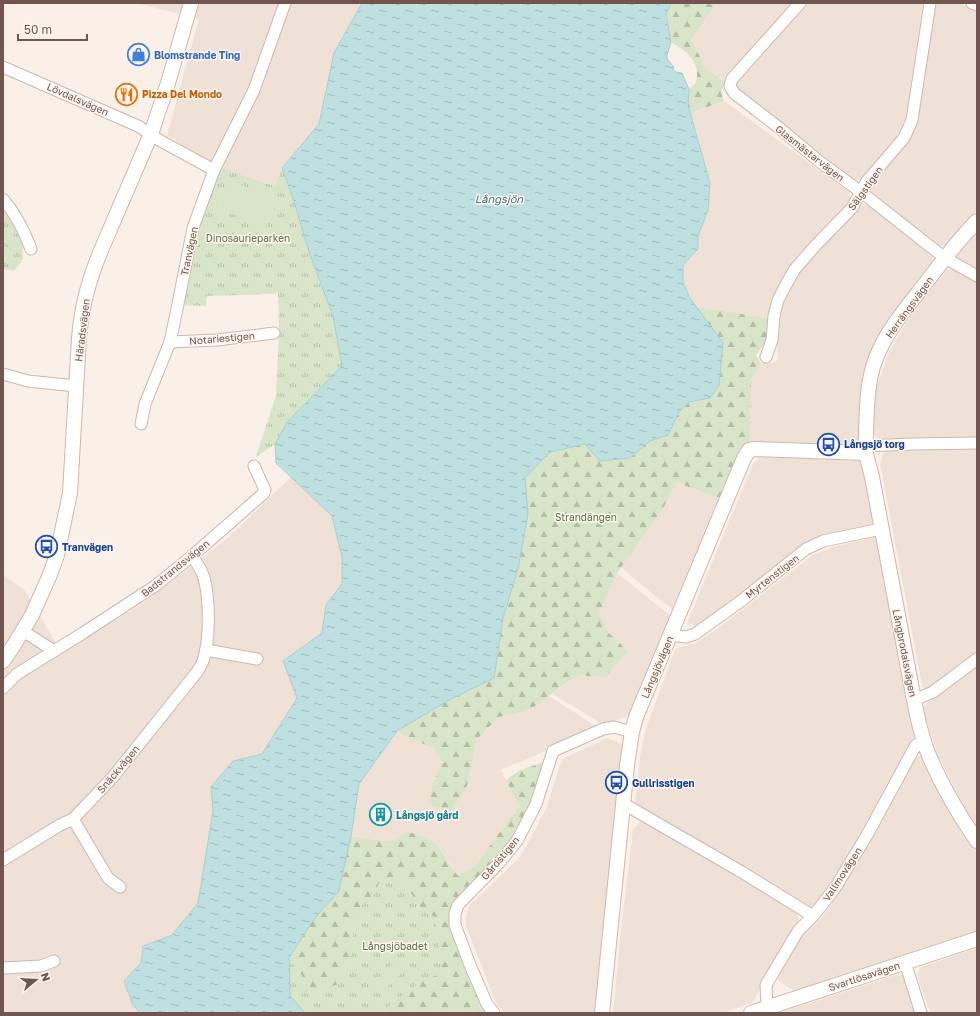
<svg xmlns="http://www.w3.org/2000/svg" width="980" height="1016" font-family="'Golos Text',sans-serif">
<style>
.residential{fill:#f0e1d7}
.forest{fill:url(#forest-firs)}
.park{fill:url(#park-tufts)}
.pitch{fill:#d8e5c8}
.water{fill:url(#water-ripples);stroke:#a6d0d1}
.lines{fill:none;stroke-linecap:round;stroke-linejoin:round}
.minor-casing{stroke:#cab8af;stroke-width:13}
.tertiary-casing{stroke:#cab8af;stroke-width:16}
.minor{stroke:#fff;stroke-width:11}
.tertiary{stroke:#fff;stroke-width:14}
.labels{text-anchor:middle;stroke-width:3;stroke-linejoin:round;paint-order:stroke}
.shop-label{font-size:10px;font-weight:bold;fill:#366cbe;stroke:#fdf5ed;text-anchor:start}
.food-label{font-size:10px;font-weight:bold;fill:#c56008;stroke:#fdf5ed;text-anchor:start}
.street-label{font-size:10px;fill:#70564f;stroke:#fdf5ed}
.park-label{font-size:10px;fill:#5b7449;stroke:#fdf5ed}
.transit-label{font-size:10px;font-weight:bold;fill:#164399;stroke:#fdf5ed;text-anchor:start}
.culture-label{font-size:10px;font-weight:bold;fill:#0d838f;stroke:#fdf5ed;text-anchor:start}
.water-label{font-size:11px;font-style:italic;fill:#48787a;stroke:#fdf5ed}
</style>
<defs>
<pattern id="forest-firs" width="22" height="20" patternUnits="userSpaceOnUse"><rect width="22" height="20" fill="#d8e5c8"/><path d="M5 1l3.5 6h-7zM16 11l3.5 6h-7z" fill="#b4bca5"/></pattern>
<pattern id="park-tufts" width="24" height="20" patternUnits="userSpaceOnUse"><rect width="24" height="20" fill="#d8e5c8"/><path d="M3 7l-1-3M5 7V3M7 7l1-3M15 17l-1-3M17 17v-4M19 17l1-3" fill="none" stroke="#b4bca5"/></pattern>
<pattern id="water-ripples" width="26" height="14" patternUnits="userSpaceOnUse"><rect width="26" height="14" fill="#bee0e1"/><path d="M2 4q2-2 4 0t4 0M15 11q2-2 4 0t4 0" fill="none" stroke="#9fb8b9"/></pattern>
</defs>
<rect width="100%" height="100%" fill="#faf0e8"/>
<!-- residential -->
<g class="residential">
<path d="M136,3H362L334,53L319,124L282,168L275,186L216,166L167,135L199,19Z"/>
<path d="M716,3H795L770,30L725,82L706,68L691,40Z"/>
<path d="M808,3H923L906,116L897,139L861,179L853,180L737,90V80Z"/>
<path d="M933,3H961L977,10V210L948,244L940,246L869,192V184L911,133Z"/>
<path d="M724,101L849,192L851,197L850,203L796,260L785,275L775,296L768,318L696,307L690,298L683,282V265L698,249V236L708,210L710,183L690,113Z"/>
<path d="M870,205L933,257L932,265L893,314L859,442L852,448L750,442L751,379L761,364L773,363L778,359L777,339L781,313L787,290L798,272L819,248L853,216L859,206Z"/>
<path d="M977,232V273L958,263L956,256Z"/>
<path d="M954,269L977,282V440L881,441L872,433L876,389L889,352L907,321L946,271Z"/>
<path d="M913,448H977V658L926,692L922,685L880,463L883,454L886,451Z"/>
<path d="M761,457L859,461L865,469L875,521L872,527L808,545L699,627L687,623L753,464Z"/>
<path d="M291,477L332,516L342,557V584L326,605L322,633L283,661L297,698L262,754L233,761L211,787L213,811L198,903L172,935L143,946L141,963L124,981L133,1005L140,1013H3V574L25,591L62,653L142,604L229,537Z"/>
<path d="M676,482L722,500L675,611L654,595L621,567L664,507Z"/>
<path d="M874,537L879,539L915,736L833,886L816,906L811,907L635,803L641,750L646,729L675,649L696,643L720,627L813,555L833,547Z"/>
<path d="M617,573L649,599L673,617L635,713L604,725L553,694L569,681L580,675L605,678L628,650L609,633L599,614Z"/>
<path d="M977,665V829L958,795L938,755L923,710L926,704Z"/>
<path d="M549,696L599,728L501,770L519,806L475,866L458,876L438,845L427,838L406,831L394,841L377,840L351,836L359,784L397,731L434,749L442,762L432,786L466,789L474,757L477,739L500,717L521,712L534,707Z"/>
<path d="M608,738L626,746L597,1013H504L495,1001L466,926V916L469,906L519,858L527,845L546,809L560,765L564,758Z"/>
<path d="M924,756L948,804L977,849V933L795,992L777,979L803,934L820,920L839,893L916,757Z"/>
<path d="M643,820L797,913L799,923L752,1003L723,1013H613L621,929L633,829Z"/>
<path d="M977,948V1013H930L917,975L921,967Z"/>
<path d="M899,974L908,977L919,1013H779Z"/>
</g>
<!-- forest -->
<g class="forest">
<path d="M671,3H716L691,40L706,68L725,82L721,93L724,101L690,113L688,105L689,89L696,83C696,80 697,77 697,74C698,60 682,48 671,42L666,14Z"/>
<path d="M696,307L768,318V338L756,355L761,364L751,379L750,442L742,448L722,500L676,482L664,507L617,573L599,614L609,633L628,651L605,678L580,675L569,681L534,707L521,712L499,717L477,739L474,757L466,789L450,811L430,805L432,786L442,762L434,749L397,731L449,700L494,678L503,618L518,569L528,514L525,478L550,452L585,444L600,461L630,458L650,441L668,435L679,412L689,402L710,398L723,343Z"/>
<path d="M551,760L517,841L474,884L451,928L482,1007L487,1013H383L396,999L408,993L419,982L423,911L402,880H381L373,895L358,909L353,924L352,951L347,967L339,984L314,993L289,958L314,919L339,891L351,836L377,840L394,841L406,831L427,838L438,845L448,862L458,876L475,866L519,806L506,780L520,770Z"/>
</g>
<!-- park -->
<g class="park">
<path d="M216,166L275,186L282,168L293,198L333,316L342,366L288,421L275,444L256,457L276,395L279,331L278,293L271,294L207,296L206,306L178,305L193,228Z"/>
<path d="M3,208L22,234L23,259L14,271L3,269Z"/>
<path d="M381,880H402L423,911L435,917L443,973L419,982L408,993L396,999L383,1013H305L290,996L289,958L314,993L339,984L347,967L352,951L353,924L358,909L373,895Z"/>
</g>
<!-- pitch -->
<g class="pitch">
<path d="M228,180L276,198L266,227L217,208Z"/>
<path d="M395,962L404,971L384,990L375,981Z"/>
</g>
<!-- water -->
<path class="water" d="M362,3H671L666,14L671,42L667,55V59L674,67L673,69L676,72L682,73L689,89L688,105L710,183L708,210L698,236V249L683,265V282L690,298L723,343L719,385L710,398L689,402L679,412L668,435L650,441L630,458L600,461L585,444L550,452L525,478L528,514L518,569L503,618L494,678L449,700L397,731L359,784L351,836L339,891L314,919L289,958L290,996L305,1013H140L133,1005L124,981L141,963L143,946L172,935L198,903L213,811L211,787L233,761L262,754L297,698L283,661L322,633L326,605L342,584V557L332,516L276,463L275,444L288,421L342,366L333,316L309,252L293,198L282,168L319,124L334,53Z"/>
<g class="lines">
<defs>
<g id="minor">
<path d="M800,3L732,79L730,86L734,93L778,127L820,162L861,192L945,258L977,276"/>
<path d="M972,3L977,5"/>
<path d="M3,67L138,126L159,140L214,170"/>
<path d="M3,199C16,214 24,230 31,249"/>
<path d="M170,342L217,340L274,333"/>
<path d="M766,357L772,340L774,316L778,300L788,281L795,269L815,246L852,208L867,181L904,138L912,120L930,3"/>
<path d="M3,374L28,381L76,386"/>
<path d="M141,424L145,404L170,342L177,309L193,228L214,170L254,90L285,3"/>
<path d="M865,446L913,444L977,443"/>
<path d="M23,631L54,651"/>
<path d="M670,635L686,637L695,634L741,601L806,549L823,541L881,529"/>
<path d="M206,650L257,659"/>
<path d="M3,688L17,674L83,633L155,586L192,556L264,493L265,490L254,466"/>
<path d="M914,700L933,692L977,659"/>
<path d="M624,804L740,871L813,916"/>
<path d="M73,819L108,878L120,887"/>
<path d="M3,860L60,825L73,819L113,777L197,672C199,668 202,665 203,661C210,639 210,600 204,578C202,570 197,563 192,556"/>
<path d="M905,962L921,1013"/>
<path d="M3,968L41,966L54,961"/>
<path d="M767,1007L766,985L798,931L813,916L835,888L867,835L916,745L924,742"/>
<path d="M494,1013L487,1004L470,965L455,925V914L458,905L499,863L517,841L536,804L553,751L603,729L614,727L632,732"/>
</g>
<g id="tertiary">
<path d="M977,221C958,240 941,263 925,284C907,307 887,330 876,358C867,381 867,407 866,432C866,439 865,447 866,454C868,462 870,469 872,477L914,700C917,716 921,733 926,748C939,781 957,812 977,841"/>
<path d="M3,661L14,645L32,615L49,577L57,555L70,493L79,338C82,304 89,279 102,248L151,134L168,83L191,3"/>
<path d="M602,1013L627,765L632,732L636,717L744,458L749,450L755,449L866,453"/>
<path d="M751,1013L977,939"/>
</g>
</defs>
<!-- minor casing -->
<use href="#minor" class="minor-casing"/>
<!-- tertiary casing -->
<use href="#tertiary" class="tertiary-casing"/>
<!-- minor -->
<use href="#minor" class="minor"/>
<!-- tertiary -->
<use href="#tertiary" class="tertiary"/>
</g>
<!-- icons -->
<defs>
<symbol id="shop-ring" viewBox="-11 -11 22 22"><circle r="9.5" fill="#fdf5ed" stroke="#3f7fe0" stroke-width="1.5"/><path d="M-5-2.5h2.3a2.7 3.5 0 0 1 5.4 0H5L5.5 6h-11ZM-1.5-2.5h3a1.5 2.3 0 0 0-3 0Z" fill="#3f7fe0"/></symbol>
<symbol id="restaurant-ring" viewBox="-11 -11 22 22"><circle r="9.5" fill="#fdf5ed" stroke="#e8710a" stroke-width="1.5"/><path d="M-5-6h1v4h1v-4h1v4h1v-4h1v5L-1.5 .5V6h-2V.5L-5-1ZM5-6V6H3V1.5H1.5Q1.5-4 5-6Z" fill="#e8710a"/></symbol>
<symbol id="bus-ring" viewBox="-11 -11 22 22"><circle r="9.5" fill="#fdf5ed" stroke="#1a4fb4" stroke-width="1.5"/><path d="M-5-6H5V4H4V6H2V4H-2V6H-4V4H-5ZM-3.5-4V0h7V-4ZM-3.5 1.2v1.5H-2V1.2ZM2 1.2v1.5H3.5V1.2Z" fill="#1a4fb4"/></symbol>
<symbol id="building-ring" viewBox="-11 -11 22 22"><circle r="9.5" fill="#fdf5ed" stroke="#0f9aa8" stroke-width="1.5"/><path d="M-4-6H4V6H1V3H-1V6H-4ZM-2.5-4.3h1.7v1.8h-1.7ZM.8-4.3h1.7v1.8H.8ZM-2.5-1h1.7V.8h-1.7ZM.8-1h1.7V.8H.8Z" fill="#0f9aa8"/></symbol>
</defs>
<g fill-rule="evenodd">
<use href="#shop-ring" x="126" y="42" width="25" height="25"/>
<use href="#restaurant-ring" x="114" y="82" width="25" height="25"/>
<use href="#bus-ring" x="816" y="432" width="25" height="25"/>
<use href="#bus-ring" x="34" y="534" width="25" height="25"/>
<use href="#bus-ring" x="604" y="770" width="25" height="25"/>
<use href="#building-ring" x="368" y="802" width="25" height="25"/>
</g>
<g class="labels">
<!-- shop labels -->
<g class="shop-label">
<text x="154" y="59">Blomstrande Ting</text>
</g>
<!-- food labels -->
<g class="food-label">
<text x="142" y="98">Pizza Del Mondo</text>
</g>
<!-- street labels -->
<g class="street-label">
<text transform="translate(78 99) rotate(24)" y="4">Lövdalsvägen</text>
<text transform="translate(810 153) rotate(38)" y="4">Glasmästarvägen</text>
<text transform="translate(865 188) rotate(-54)" y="4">Sälgstigen</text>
<text transform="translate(189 251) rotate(-78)" y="4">Tranvägen</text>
<text transform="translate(909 307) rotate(-54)" y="4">Herrängsvägen</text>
<text transform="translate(82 330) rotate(-83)" y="4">Häradsvägen</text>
<text transform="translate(222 338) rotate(-5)" y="4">Notariestigen</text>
<text transform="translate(175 568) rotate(-39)" y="4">Badstrandsvägen</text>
<text transform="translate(772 576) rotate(-38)" y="4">Myrtenstigen</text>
<text transform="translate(905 653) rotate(79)" y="4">Långbrodalsvägen</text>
<text transform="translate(657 667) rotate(-67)" y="4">Långsjövägen</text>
<text transform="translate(118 769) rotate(-50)" y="4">Snäckvägen</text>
<text transform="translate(500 858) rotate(-50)" y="4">Gårdstigen</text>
<text transform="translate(842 874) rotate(-57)" y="4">Vallmovägen</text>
<text transform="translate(864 976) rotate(-18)" y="4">Svartlösavägen</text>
</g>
<!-- park labels -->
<g class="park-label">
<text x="248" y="242">Dinosaurieparken</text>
<text x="586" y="521">Strandängen</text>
<text x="395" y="950">Långsjöbadet</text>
</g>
<!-- transit labels -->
<g class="transit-label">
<text x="844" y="448">Långsjö torg</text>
<text x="62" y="551">Tranvägen</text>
<text x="632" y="787">Gullrisstigen</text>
</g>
<!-- culture labels -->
<g class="culture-label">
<text x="396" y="819">Långsjö gård</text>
</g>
<!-- water labels -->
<g class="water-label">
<text x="499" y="203">Långsjön</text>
</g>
</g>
<!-- border -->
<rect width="980" height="1016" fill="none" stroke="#70564f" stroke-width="8"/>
<!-- north arrow -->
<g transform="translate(36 980) rotate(72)" stroke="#fdf5ed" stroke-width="3" paint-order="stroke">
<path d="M0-3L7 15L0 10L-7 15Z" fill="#70564f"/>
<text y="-6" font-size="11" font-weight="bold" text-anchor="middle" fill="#70564f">N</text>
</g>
<!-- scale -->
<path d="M18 34v6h69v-6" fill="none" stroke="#70564f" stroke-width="2"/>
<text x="24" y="34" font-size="12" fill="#70564f" stroke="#fdf5ed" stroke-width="3" paint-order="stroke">50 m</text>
</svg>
